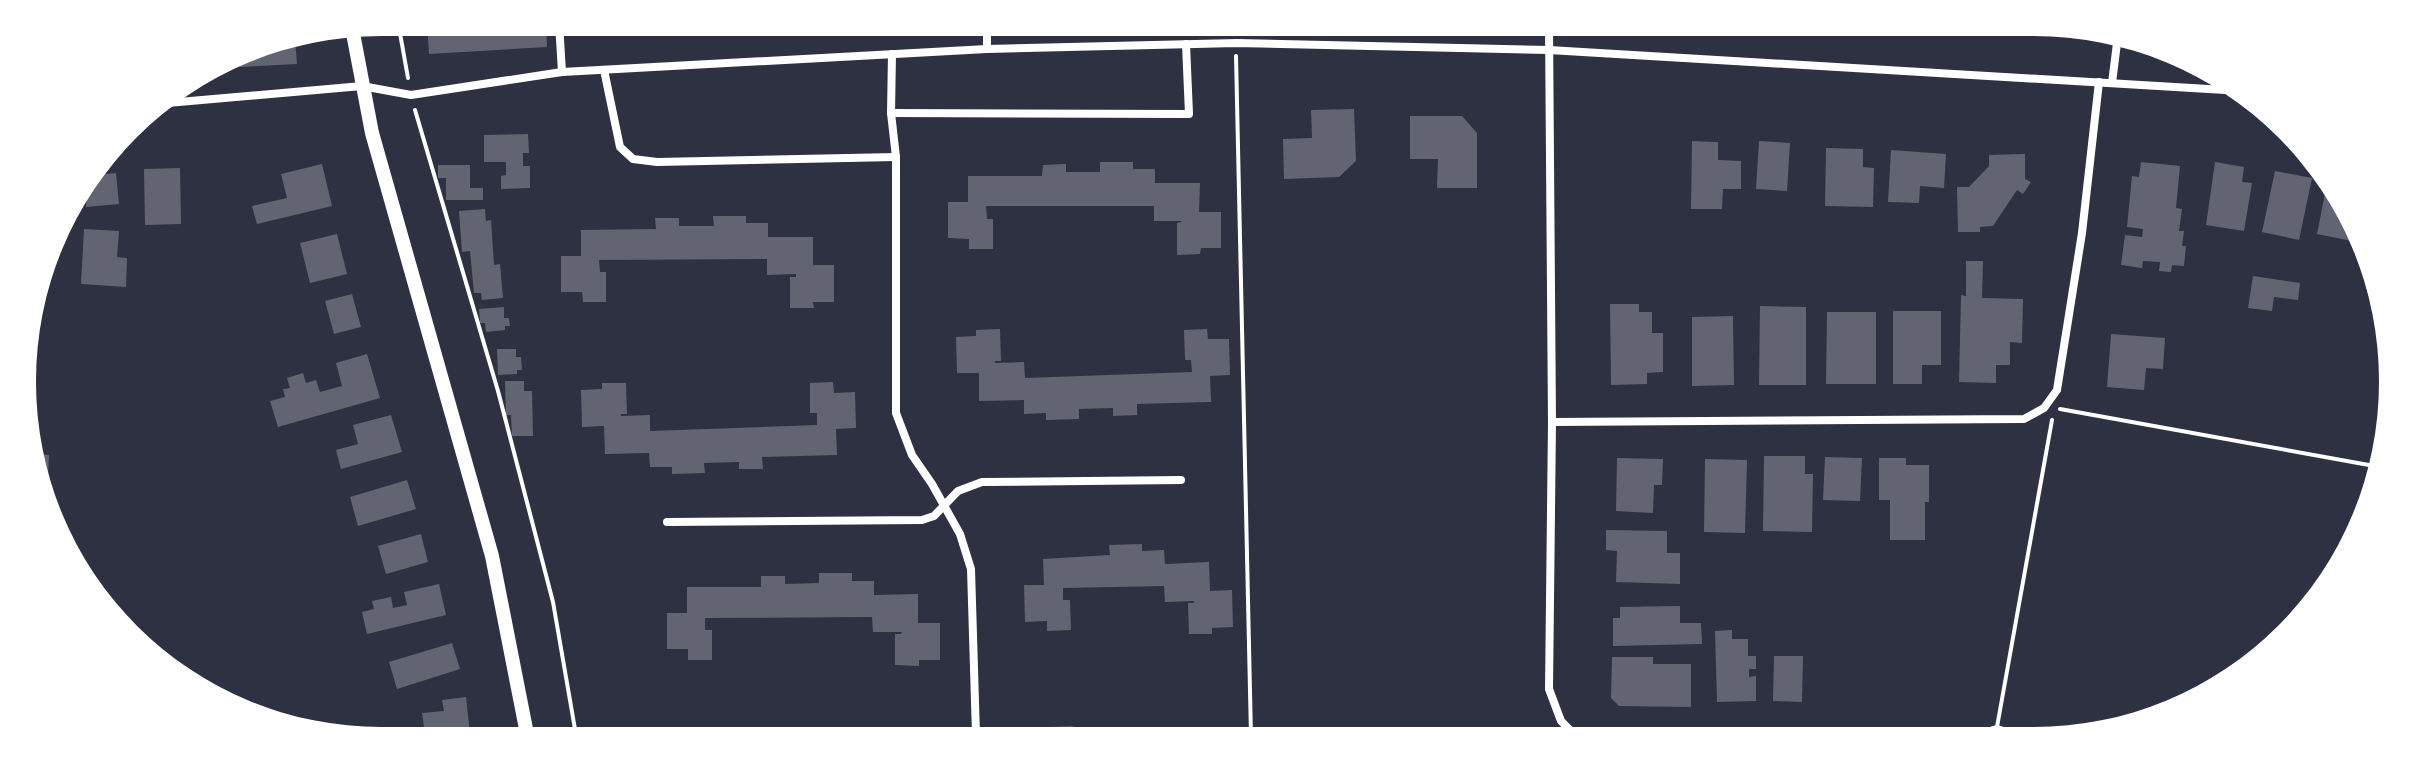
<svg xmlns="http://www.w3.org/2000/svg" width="2415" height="763" font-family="'Public Sans',sans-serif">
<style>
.building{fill:#626471}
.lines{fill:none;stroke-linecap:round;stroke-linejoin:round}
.path{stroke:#fff;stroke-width:4}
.minor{stroke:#fff;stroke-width:8}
.tertiary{stroke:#fff;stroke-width:14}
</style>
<rect width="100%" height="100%" fill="#2d3142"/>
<!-- building -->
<g class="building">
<path d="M427,22L546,23L547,47L429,54Z"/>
<path d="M295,39L297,64L240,67L239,52L244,49Z"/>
<path d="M1354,109L1356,161L1339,177L1284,179L1283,139L1312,138L1311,110Z"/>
<path d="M1410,116H1462L1477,133V188H1437L1438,159H1410Z"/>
<path d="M528,134L529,153H523V166H530V188L501,189V176L506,175V162H484V135Z"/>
<path d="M1692,141L1718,142V160L1741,161V189H1723L1722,209H1691Z"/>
<path d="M1759,141L1790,143L1787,191L1756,189Z"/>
<path d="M1826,148L1863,149V167L1874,168L1873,207L1825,206Z"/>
<path d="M1891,150L1946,154L1944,188L1920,186L1919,203L1888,202Z"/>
<path d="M2025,154V179L2031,182L2023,194L2017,190L1993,226L1980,227V232H1958L1957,187H1969L1989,166V155Z"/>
<path d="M1100,162H1133V169H1155V183H1200L1199,212H1221V248H1201L1200,254L1177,255V223L1183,221H1154V206H986L987,219H993V249H969V239L948,238V202H968V176H1042L1043,165L1066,164V172H1100Z"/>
<path d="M2141,162L2180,166L2176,208L2182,209L2179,231H2184L2182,246H2186L2184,266L2172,265L2171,272L2159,271L2160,262L2143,261L2142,268L2121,265L2125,235L2142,237L2143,229L2127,227L2132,176L2139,177Z"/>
<path d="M2215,162L2244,167L2242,182L2252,183L2244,231L2206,225Z"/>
<path d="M322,164L332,206L257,224L252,206L287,198L281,174Z"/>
<path d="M438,165H470V188H483V200H446V178H438Z"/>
<path d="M180,168L181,224L145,225L144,169Z"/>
<path d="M2275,171L2312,178L2299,240L2262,232Z"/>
<path d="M116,173L119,204L86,207L88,185L95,175Z"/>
<path d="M2328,178L2333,182L2357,242L2317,234Z"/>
<path d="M485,209L486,221L491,220L494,265L500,264L503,298L482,300L481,293H474L470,251L462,252L459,211Z"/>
<path d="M713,216H746V223H768V237H813V265H834V302H813L814,308H790V277H796V274L767,275V259L599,260L600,272H606V302H583L582,292H561V256H581V230L656,229L655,218H679V226H714Z"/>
<path d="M84,229L119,231L117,257L127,258L126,287L81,284Z"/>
<path d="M337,234L347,274L310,283L300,243Z"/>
<path d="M1966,261H1983L1982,298L2023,299L2022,343L2010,342V365H1996V383L1959,382L1961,295L1966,296Z"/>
<path d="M2253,276L2300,283L2298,300L2274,297L2272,311L2248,308Z"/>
<path d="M352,294L361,327L334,334L325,301Z"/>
<path d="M1610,304H1639V312H1652V333H1663V372L1647,373V384L1611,385Z"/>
<path d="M1760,306L1806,307V385H1759Z"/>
<path d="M504,307V318H509L510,326H505V330L486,332L485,323H480L479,309Z"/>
<path d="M1893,311H1941V365H1922V384H1893Z"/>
<path d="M1827,312H1876V384H1826Z"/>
<path d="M1733,316L1734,385L1692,386V317Z"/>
<path d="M1000,329L1001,361H995V363L1024,362L1025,378L1192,372L1191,360H1185L1184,330L1207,329L1208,339H1229L1230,375L1210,376L1211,402L1137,404V415L1113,416V408L1079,409V419L1046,420V413L1024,414V400L979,401V373H957L956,337L976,336V330Z"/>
<path d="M2111,334L2165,338L2163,369L2146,368L2144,390L2107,387Z"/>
<path d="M497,349H516V357H521L522,370H517V374L498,375Z"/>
<path d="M367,354L380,398L278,427L270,401L285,397L283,389L290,388L287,378L303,373L306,383L316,380L320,392L342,386L336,363Z"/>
<path d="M505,381H524V391H532L533,436H512L511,415H506Z"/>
<path d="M833,382L834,393L855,392L856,428L836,429L837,455L762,457L763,469H739V462L704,463L705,473L672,474V467H650L649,453L605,454L604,426L582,427L581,390L602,389V383H626L627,414H621V416L650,415V431L817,425V413H810V383Z"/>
<path d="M391,415L402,452L341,469L336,450L358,444L353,425Z"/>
<path d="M33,454L49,455L47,501L34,475Z"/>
<path d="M1764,456H1805V474H1813L1812,532L1763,531Z"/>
<path d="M1825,457L1862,458L1860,501L1823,500Z"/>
<path d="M1617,458L1663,459L1662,485H1654L1653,513L1616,511Z"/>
<path d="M1879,458H1906V465H1929V502H1925V540H1890V500H1879Z"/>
<path d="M1705,459L1747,460L1745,533L1704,532Z"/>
<path d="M407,480L416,509L358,526L350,497Z"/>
<path d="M1606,530L1667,531V553H1680V584L1616,582L1617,551L1606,550Z"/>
<path d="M421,534L428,562L386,574L378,546Z"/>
<path d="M1142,544V551L1164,550L1165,564L1209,562L1210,591L1232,590L1233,627L1212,628V634H1189L1188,603H1194V601L1165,602L1164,586L1063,588V600H1070L1071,630L1047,631V621L1025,622L1024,585H1044L1043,559L1110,555L1109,545Z"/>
<path d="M819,573H852V581H874V595L918,594V623H940V660H919V666L895,665V634H901L902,632H873L872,617L705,618V630H712V660H688V649H667V613H687V587H761V576H785V584L819,583Z"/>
<path d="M439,584L446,615L367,634L362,612L374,609L372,601L391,597L393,608L407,605L404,592Z"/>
<path d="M1680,606V623H1701L1702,644L1613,646V618H1620V607Z"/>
<path d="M1732,630V639H1748V656H1756V669H1749V677L1756,676V701L1717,702L1715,631Z"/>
<path d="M452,643L460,669L397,689L389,662Z"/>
<path d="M1774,656H1803L1802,702L1773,701Z"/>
<path d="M1612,657H1653V664H1691V707L1619,706L1611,698Z"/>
<path d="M466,697L470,734H425L422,713L444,711L442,700Z"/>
<path d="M1073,726V736H1050L1049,727Z"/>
</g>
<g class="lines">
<!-- path -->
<g class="path">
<path d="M398,22L408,78"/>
<path d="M1236,56L1251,736"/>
<path d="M415,110L498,391L553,602L576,735"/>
<path d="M2060,409L2380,467"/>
<path d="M1997,727L2031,738"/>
<path d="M1960,738L1997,727L2052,420"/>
</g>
<!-- minor -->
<g class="minor">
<path d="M559,23L562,72"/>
<path d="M1549,27L1552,422L1549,689L1561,721L1577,737"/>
<path d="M987,49V24"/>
<path d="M892,54L891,113L896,157V413L912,455L932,484L960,534L971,569L976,735"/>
<path d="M604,70L620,147L633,159L657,162L896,157"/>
<path d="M2112,83L2118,35"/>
<path d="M156,104L362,86L411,95L562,72L987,49L1237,43L1549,50L2242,91"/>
<path d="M891,113L1189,114L1186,44"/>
<path d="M1552,422L2024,419L2044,408L2057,390L2082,233L2099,82"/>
<path d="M667,522L922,520L934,516L958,491L982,482L1181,480"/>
</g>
<!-- tertiary -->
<path class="tertiary" d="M352,28L372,133L492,556L527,734"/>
</g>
<!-- crop -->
<path d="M0 0H2415V763H0ZM381 36H2034A345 345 0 0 1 2379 381V382A345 345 0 0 1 2034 727H381A345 345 0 0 1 36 382V381A345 345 0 0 1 381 36Z" fill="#fff" fill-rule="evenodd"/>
</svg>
